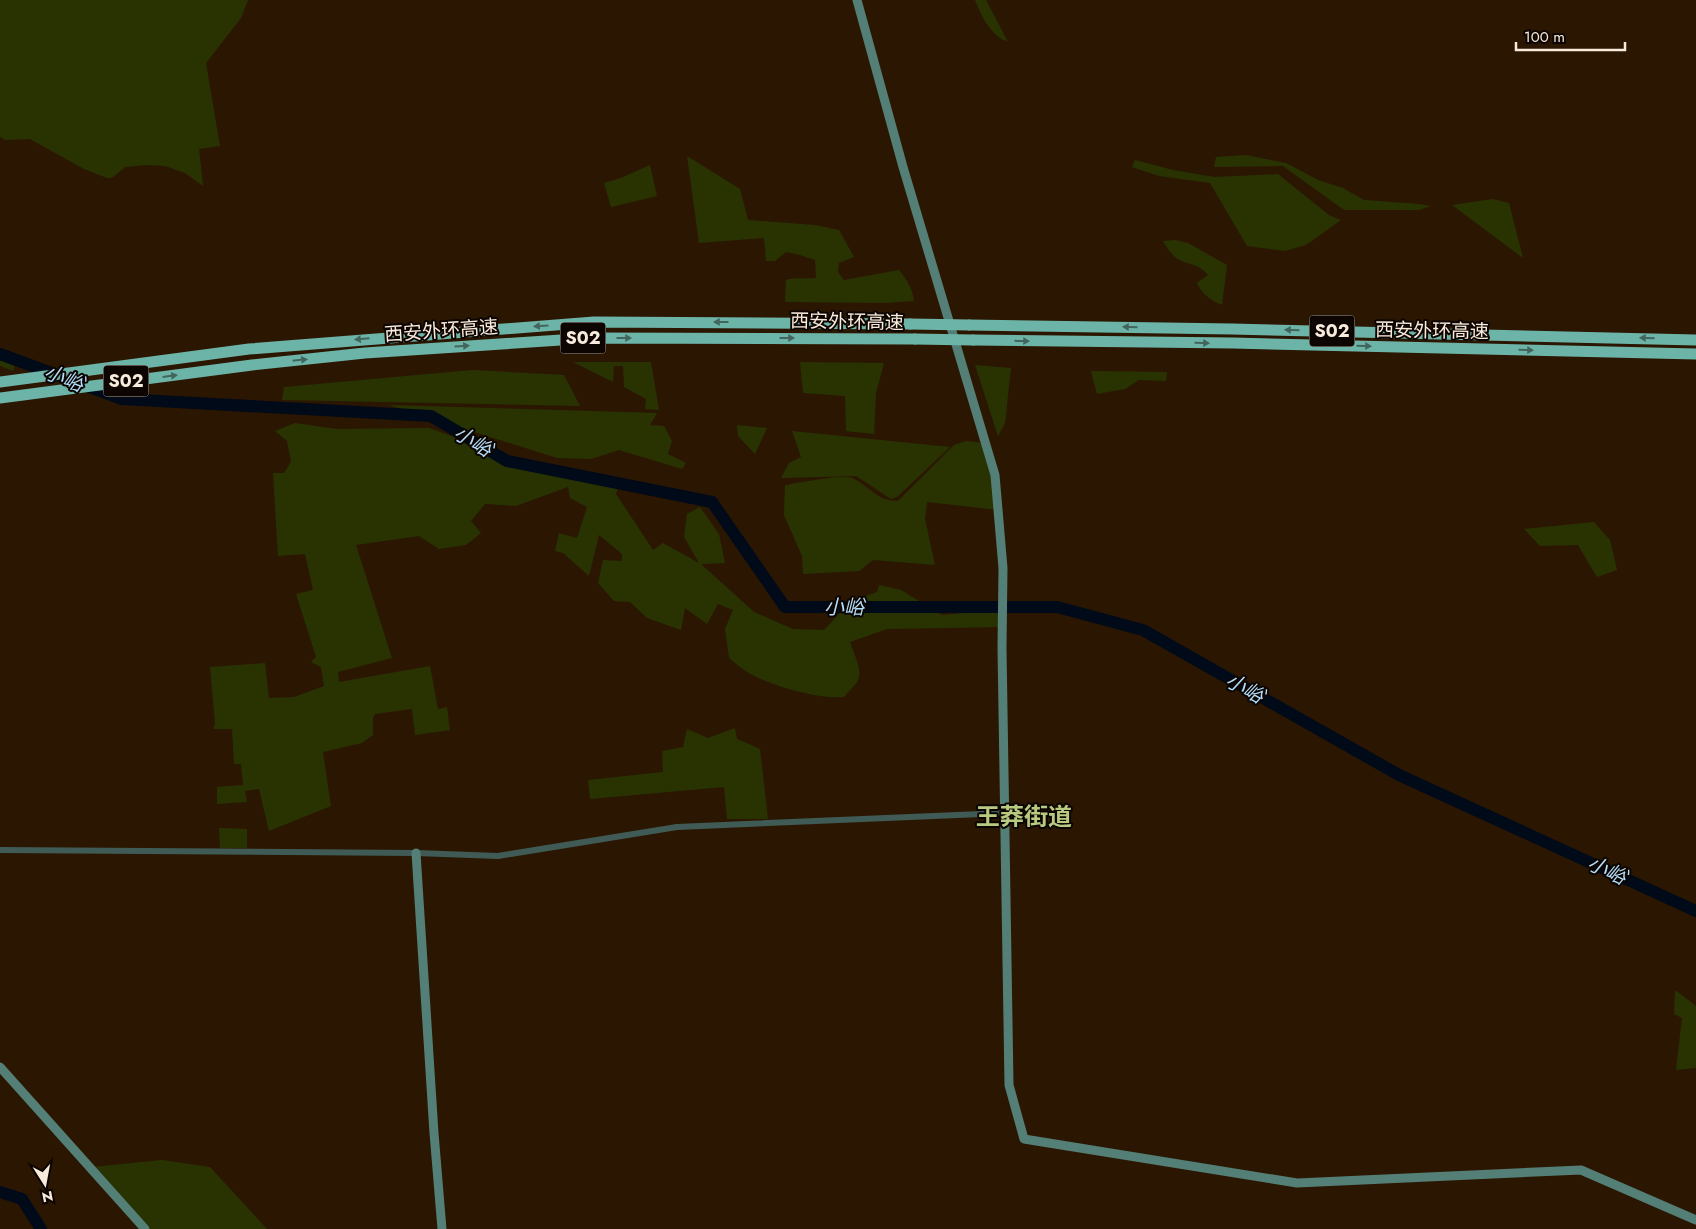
<svg xmlns="http://www.w3.org/2000/svg" width="1696" height="1229" font-family="Jost,'Noto Sans SC',sans-serif">
<style>
.green{fill:#293302}
.lines{fill:none;stroke-linecap:round;stroke-linejoin:round}
.river{stroke:#000a19;stroke-width:12}
.street{stroke:#405b56;stroke-width:6}
.secondary{stroke:#537f77;stroke-width:9}
.highway{stroke:#6db4a8;stroke-width:11}
.highway-bridge{stroke:#6db4a8;stroke-width:11}
.oneway{fill:#42655d}
.labels{text-anchor:middle;stroke-width:4;stroke-linejoin:round;paint-order:stroke}
.shield{fill:#0d0501;stroke:#b2a59a;stroke-width:1}
.shield-label{font-size:18px;font-weight:bold;fill:#f8eadc}
.street-label{font-size:19px;fill:#f8eadc;stroke:#0d0501}
.water-label{font-size:20px;font-style:italic;fill:#b3dffd;stroke:#0d0501}
.district-label{font-size:24px;font-weight:bold;fill:#b8ca7f;stroke:#0d0501}
</style>
<rect width="100%" height="100%" fill="#2b1701"/>
<!-- green -->
<g class="green">
<path d="M0,0H248L241,18L206,63L220,146L199,149L203,186L185,173L165,166L147,165L125,167L112,178H107L84,169L30,139L5,140L0,137Z"/>
<path d="M975,0H986L1008,42C990,35 982,17 975,0Z"/>
<path d="M1246,155L1286,163L1318,180L1343,188L1364,200L1419,204L1431,206L1419,210H1344L1283,166L1214,167L1216,157Z"/>
<path d="M687,156L740,189L748,220L815,225L839,230L854,257L839,263L838,272L844,280L899,270C907,280 912,288 914,301L885,303L785,302L786,280C795,277 806,279 816,278L815,260L800,255L786,252L775,261H766L764,238L699,243Z"/>
<path d="M1135,160L1173,170L1214,177L1278,174L1329,215L1341,220L1306,245L1285,251L1247,246L1210,183L1159,176L1132,167Z"/>
<path d="M650,165L657,196L611,207L604,183L621,178Z"/>
<path d="M1493,199L1509,203L1523,258L1452,205Z"/>
<path d="M1175,240L1188,243L1227,265L1222,305C1210,300 1202,294 1197,283L1208,275C1197,261 1183,266 1173,255C1169,251 1166,246 1163,241Z"/>
<path d="M0,354L16,361L13,371L0,366Z"/>
<path d="M573,362H651L659,410L645,409L646,399L624,387L623,366H614L613,382Z"/>
<path d="M800,362L884,363L876,393L874,434L846,431L845,396L803,393Z"/>
<path d="M975,365L1011,368L1005,423L998,436Z"/>
<path d="M472,370L564,375L580,406L282,400L284,387Z"/>
<path d="M1091,371L1167,372L1166,381L1139,380L1125,389L1097,394Z"/>
<path d="M389,405L657,413L650,425L664,426L672,441L668,454L686,463L682,469L619,450L591,459L557,458Z"/>
<path d="M295,423L337,429L429,428L539,467L603,479L621,478L616,494L653,550L663,543L699,563L684,537L687,514L700,507L719,534L725,563L701,564L754,612L793,629L824,630L851,601L877,592L879,585L901,590L942,615L999,610L1000,627L887,629L850,642C853,652 864,672 857,682C855,685 848,692 844,697C817,699 771,686 747,672C741,668 735,663 729,658L725,629L733,610L718,604L707,624L685,608L681,630L647,618L630,602L614,601L598,583L603,560L622,561V554L599,535L589,576L563,553L555,551L559,533L577,538L587,507L570,498L568,487L516,506L485,504L471,521L481,533L466,545L439,549L419,536L356,545L392,658L338,672L339,682L430,666L438,709L447,707L450,730L415,735L412,709L375,714L373,718V735L362,743L323,752L331,806L269,831L259,789L245,791L247,802L217,804V787L243,785L241,764H234L232,729H213L215,723L210,667L265,663L269,698L294,697L324,686L321,667L311,662L316,657L296,594L313,590L305,554L278,556L273,473H284L291,462L287,441L275,431Z"/>
<path d="M737,425L767,428L755,454L738,436Z"/>
<path d="M792,431L950,447L897,497L891,499L856,476L781,478L789,463L801,457Z"/>
<path d="M966,441L984,443L998,510L927,502L925,519L935,565L873,560L859,571L803,574L802,556L784,515L785,485C798,483 842,474 852,478C870,486 876,501 898,501L954,445Z"/>
<path d="M1594,522L1610,540L1617,570L1597,577L1578,545L1540,546L1524,529Z"/>
<path d="M735,728L737,739L760,749L768,819H727L724,787L590,799L588,780L663,772L662,751L683,747L687,729L708,738Z"/>
<path d="M219,828L247,829V848H220Z"/>
<path d="M1675,990L1696,1006V1068L1676,1070L1682,1018L1674,1014Z"/>
<path d="M162,1160L210,1167L267,1229H149L92,1167Z"/>
</g>
<g class="lines">
<!-- river -->
<g class="river">
<path d="M0,354L122,399L431,416L507,461L712,502L785,607H1057L1143,630L1399,775L1696,911"/>
<path d="M0,1192L22,1199L41,1229"/>
</g>
<!-- street -->
<path class="street" d="M0,850L416,853L498,856L677,827L1005,813"/>
<!-- secondary -->
<g class="secondary">
<path d="M857,0L903,167L995,475L1003,568L1002,648L1009,1085L1024,1139L1297,1183L1581,1170L1696,1220"/>
<path d="M416,853L434,1133L442,1229"/>
<path d="M0,1067L145,1229"/>
</g>
<!-- highway -->
<g class="highway">
<path d="M969,325L1232,329L1696,340"/>
<path d="M973,340L1233,343L1696,354"/>
<path d="M0,382L249,349L594,322L910,324"/>
<path d="M0,398L252,365L365,353L591,338L915,339"/>
</g>
<!-- highway-bridge -->
<g class="highway-bridge">
<path d="M910,324L969,325"/>
<path d="M915,339L973,340"/>
</g>
</g>
<!-- one-way arrows -->
<defs><path id="oneway-solid" d="M-6-.8H1V-3.2L6.5 0L1 3.2V.8H-6Z" transform="scale(1.25)"/></defs>
<g class="oneway">
<use href="#oneway-solid" transform="translate(721 322) rotate(-180)"/>
<use href="#oneway-solid" transform="translate(541 326) rotate(176)"/>
<use href="#oneway-solid" transform="translate(1130 327) rotate(-179)"/>
<use href="#oneway-solid" transform="translate(1292 330) rotate(-179)"/>
<use href="#oneway-solid" transform="translate(624 338)"/>
<use href="#oneway-solid" transform="translate(787 338)"/>
<use href="#oneway-solid" transform="translate(1647 338) rotate(-179)"/>
<use href="#oneway-solid" transform="translate(362 339) rotate(175)"/>
<use href="#oneway-solid" transform="translate(1022 341) rotate(1)"/>
<use href="#oneway-solid" transform="translate(1202 343) rotate(1)"/>
<use href="#oneway-solid" transform="translate(462 346) rotate(-4)"/>
<use href="#oneway-solid" transform="translate(1364 346) rotate(1)"/>
<use href="#oneway-solid" transform="translate(1526 350) rotate(1)"/>
<use href="#oneway-solid" transform="translate(300 360) rotate(-6)"/>
<use href="#oneway-solid" transform="translate(170 376) rotate(-7)"/>
</g>
<g class="labels">
<!-- shield labels -->
<g class="shield">
<rect x="1309.5" y="315.5" width="45" height="31" rx="4"/>
<rect x="560.5" y="322.5" width="45" height="31" rx="4"/>
<rect x="103.5" y="365.5" width="45" height="31" rx="4"/>
</g>
<g class="shield-label">
<text x="1332" y="337">S02</text>
<text x="583" y="344">S02</text>
<text x="126" y="387">S02</text>
</g>
<!-- street labels -->
<g class="street-label">
<text transform="translate(847 321) rotate(1)" y="7">西安外环高速</text>
<text transform="translate(441 330) rotate(-4)" y="7">西安外环高速</text>
<text transform="translate(1432 330) rotate(1)" y="7">西安外环高速</text>
</g>
<!-- water labels -->
<g class="water-label">
<text transform="translate(64 378) rotate(21)" y="7">小峪</text>
<text transform="translate(473 441) rotate(31)" y="7">小峪</text>
<text x="844" y="614">小峪</text>
<text transform="translate(1245 688) rotate(29)" y="7">小峪</text>
<text transform="translate(1607 870) rotate(25)" y="7">小峪</text>
</g>
<!-- district labels -->
<g class="district-label">
<text x="1024" y="825">王莽街道</text>
</g>
</g>
<!-- north arrow -->
<g transform="translate(45 1184) rotate(169)" stroke="#0d0501" stroke-width="4" paint-order="stroke">
<path d="M0-4L9 19L0 12L-9 19Z" fill="#f8eadc"/>
<text y="-8" font-size="14" font-weight="bold" text-anchor="middle" fill="#f8eadc">N</text>
</g>
<!-- scale -->
<path d="M1516 42v8h109v-8" fill="none" stroke="#f8eadc" stroke-width="2.5"/>
<text x="1524" y="42" font-size="15" fill="#f8eadc" stroke="#0d0501" stroke-width="4" paint-order="stroke">100 m</text>
</svg>
